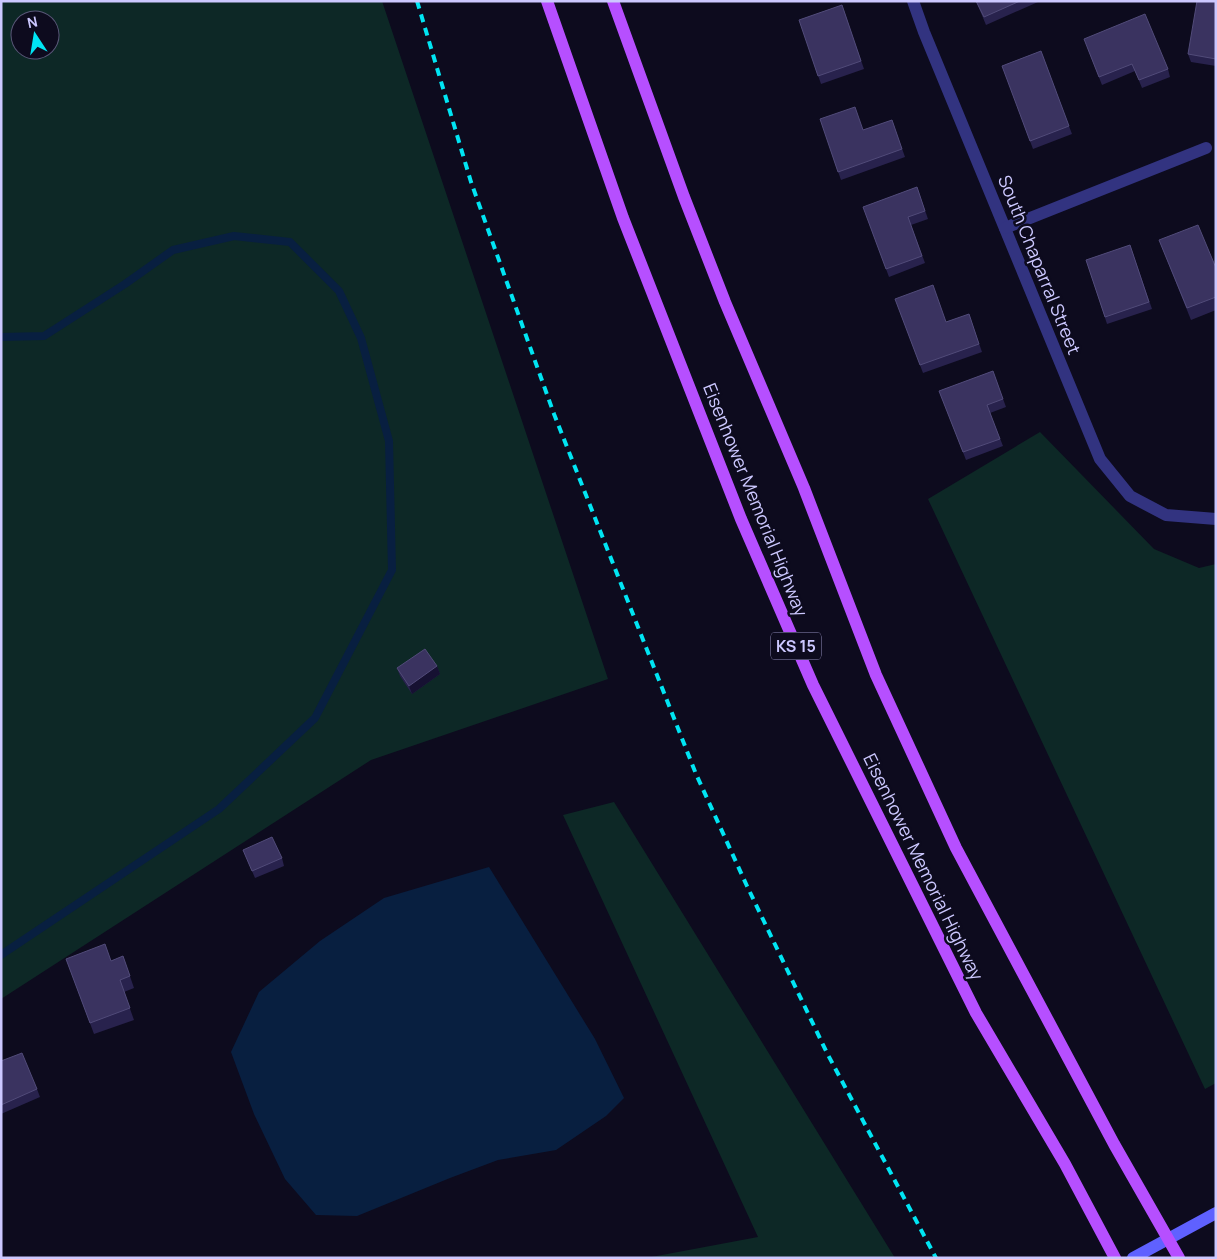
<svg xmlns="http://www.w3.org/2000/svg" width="1217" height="1259" font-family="Manrope,sans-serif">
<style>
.green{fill:#0d2826;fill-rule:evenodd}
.water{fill:#081f40}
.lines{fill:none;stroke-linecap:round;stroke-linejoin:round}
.stream{stroke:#081f40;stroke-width:8}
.minor{stroke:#323380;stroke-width:12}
.secondary{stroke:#5f61ff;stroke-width:12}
.primary{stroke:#b64fff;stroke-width:12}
.rail{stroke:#00e5f3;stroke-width:4;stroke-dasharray:8 6;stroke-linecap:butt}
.wall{fill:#28224d}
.shaded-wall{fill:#161132}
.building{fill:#3a3360;stroke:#514b79}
.labels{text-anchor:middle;stroke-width:5;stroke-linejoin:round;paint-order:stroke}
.shield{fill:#0d0b1e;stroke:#938fbc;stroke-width:1}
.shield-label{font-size:16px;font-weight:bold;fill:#ccc8ff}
.street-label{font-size:18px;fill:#ccc8ff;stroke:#0d0b1e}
</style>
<rect width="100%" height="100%" fill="#0d0b1e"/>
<!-- green -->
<g class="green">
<path d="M1,1H382L608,679L371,760L1,999ZM20,20H50V50H20Z"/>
<path d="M1040,432L1154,549L1199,568L1216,564V1083L1205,1089L928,499Z"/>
<path d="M614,802L895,1258H646L758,1237L563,815Z"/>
</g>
<!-- water -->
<path class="water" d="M489,867L595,1039L624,1098L606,1116L556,1150L498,1160L450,1178L357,1216L316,1215L285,1179L254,1114L231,1052L259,992L320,941L384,898Z"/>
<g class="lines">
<!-- stream -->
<path class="stream" d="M1,337L44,336L125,284L173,250L234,236L290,242L339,291L361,338L389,441L392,570L315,718L219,809L1,955"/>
<!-- minor -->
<g class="minor">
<path d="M913,1L924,32L1100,459L1130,496L1166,515L1216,519"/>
<path d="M1005,228L1206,148"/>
</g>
<!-- secondary -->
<path class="secondary" d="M1133,1258L1216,1213"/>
<!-- primary -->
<g class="primary">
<path d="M547,1L623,218L741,519L813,685L976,1013L1065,1164L1115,1258"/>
<path d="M613,1L684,197L725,302L804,488L876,675L956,848L1114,1144L1179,1258"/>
</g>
<!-- rail -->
<path class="rail" d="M417,1L471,182L554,414L696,774L747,886L827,1053L936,1258"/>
</g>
<!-- wall -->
<g class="wall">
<path d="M976,1H1038V2L986,25Z"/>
<path d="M1216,1V66L1191,62L1188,54Z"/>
<path d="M842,5L864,69L821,84L799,20Z"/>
<path d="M1087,47L1168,69L1170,77L1142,88L1135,71L1102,85Z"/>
<path d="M1041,51L1072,134L1033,149L1002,66Z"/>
<path d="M820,119L863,130L892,120L905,157L841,180Z"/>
<path d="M917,187L928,219L911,225L925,263L889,277L863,207Z"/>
<path d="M1159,240L1216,268V310L1191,320Z"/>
<path d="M1130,245L1152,309L1107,324L1086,260Z"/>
<path d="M895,299L946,322L969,314L982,352L923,373Z"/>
<path d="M993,371L1006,407L990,413L1003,446L966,460L939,391Z"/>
<path d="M437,666L440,674L412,694L400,676L397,668Z"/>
<path d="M243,850L282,858L284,866L255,878Z"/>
<path d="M123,956L134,988L124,992L134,1020L94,1034L66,959L111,961Z"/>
<path d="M1,1061L37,1089L40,1097L1,1114Z"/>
</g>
<!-- shaded-wall -->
<path class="shaded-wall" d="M437,666L440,674L412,694L409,686Z"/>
<!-- building -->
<g class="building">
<path d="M976,1H1020L984,17Z"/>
<path d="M1197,1H1216V59L1188,54Z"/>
<path d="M842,5L861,61L818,76L799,20Z"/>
<path d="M1145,14L1168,69L1139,80L1132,64L1099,77L1084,39Z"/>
<path d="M1041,51L1069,126L1030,141L1002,66Z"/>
<path d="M855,107L863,130L892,120L902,149L838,172L820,119Z"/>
<path d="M917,187L925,211L908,217L922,256L886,269L863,207Z"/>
<path d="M1198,225L1216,268V297L1187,308L1159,240Z"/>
<path d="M1130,245L1149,302L1105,317L1086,260Z"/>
<path d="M933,285L946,322L969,314L979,344L920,365L895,299Z"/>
<path d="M993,371L1003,399L987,405L1000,439L963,452L939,391Z"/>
<path d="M425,649L437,666L409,686L397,668Z"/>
<path d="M272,837L282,858L252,871L243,850Z"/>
<path d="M105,944L111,961L123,956L130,976L120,980L130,1008L90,1023L66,959Z"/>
<path d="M22,1053L37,1089L1,1105V1061Z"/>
</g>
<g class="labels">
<!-- shield labels -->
<rect class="shield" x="771" y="632.5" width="50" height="27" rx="4"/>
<g class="shield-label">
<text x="796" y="652">KS 15</text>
</g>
<!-- street labels -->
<g class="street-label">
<text transform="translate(1039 265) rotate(68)" y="6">South Chaparral Street</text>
<text transform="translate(755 500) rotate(68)" y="6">Eisenhower Memorial Highway</text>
<text transform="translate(923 867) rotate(64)" y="6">Eisenhower Memorial Highway</text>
</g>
</g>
<!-- border -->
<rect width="1217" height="1259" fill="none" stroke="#ccc8ff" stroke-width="5"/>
<!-- north arrow -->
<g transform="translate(35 35) rotate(348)"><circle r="24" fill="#0d0b1e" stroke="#595778"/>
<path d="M0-4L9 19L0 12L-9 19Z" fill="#00e5f3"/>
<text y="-8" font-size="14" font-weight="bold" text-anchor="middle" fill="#ccc8ff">N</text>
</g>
</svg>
